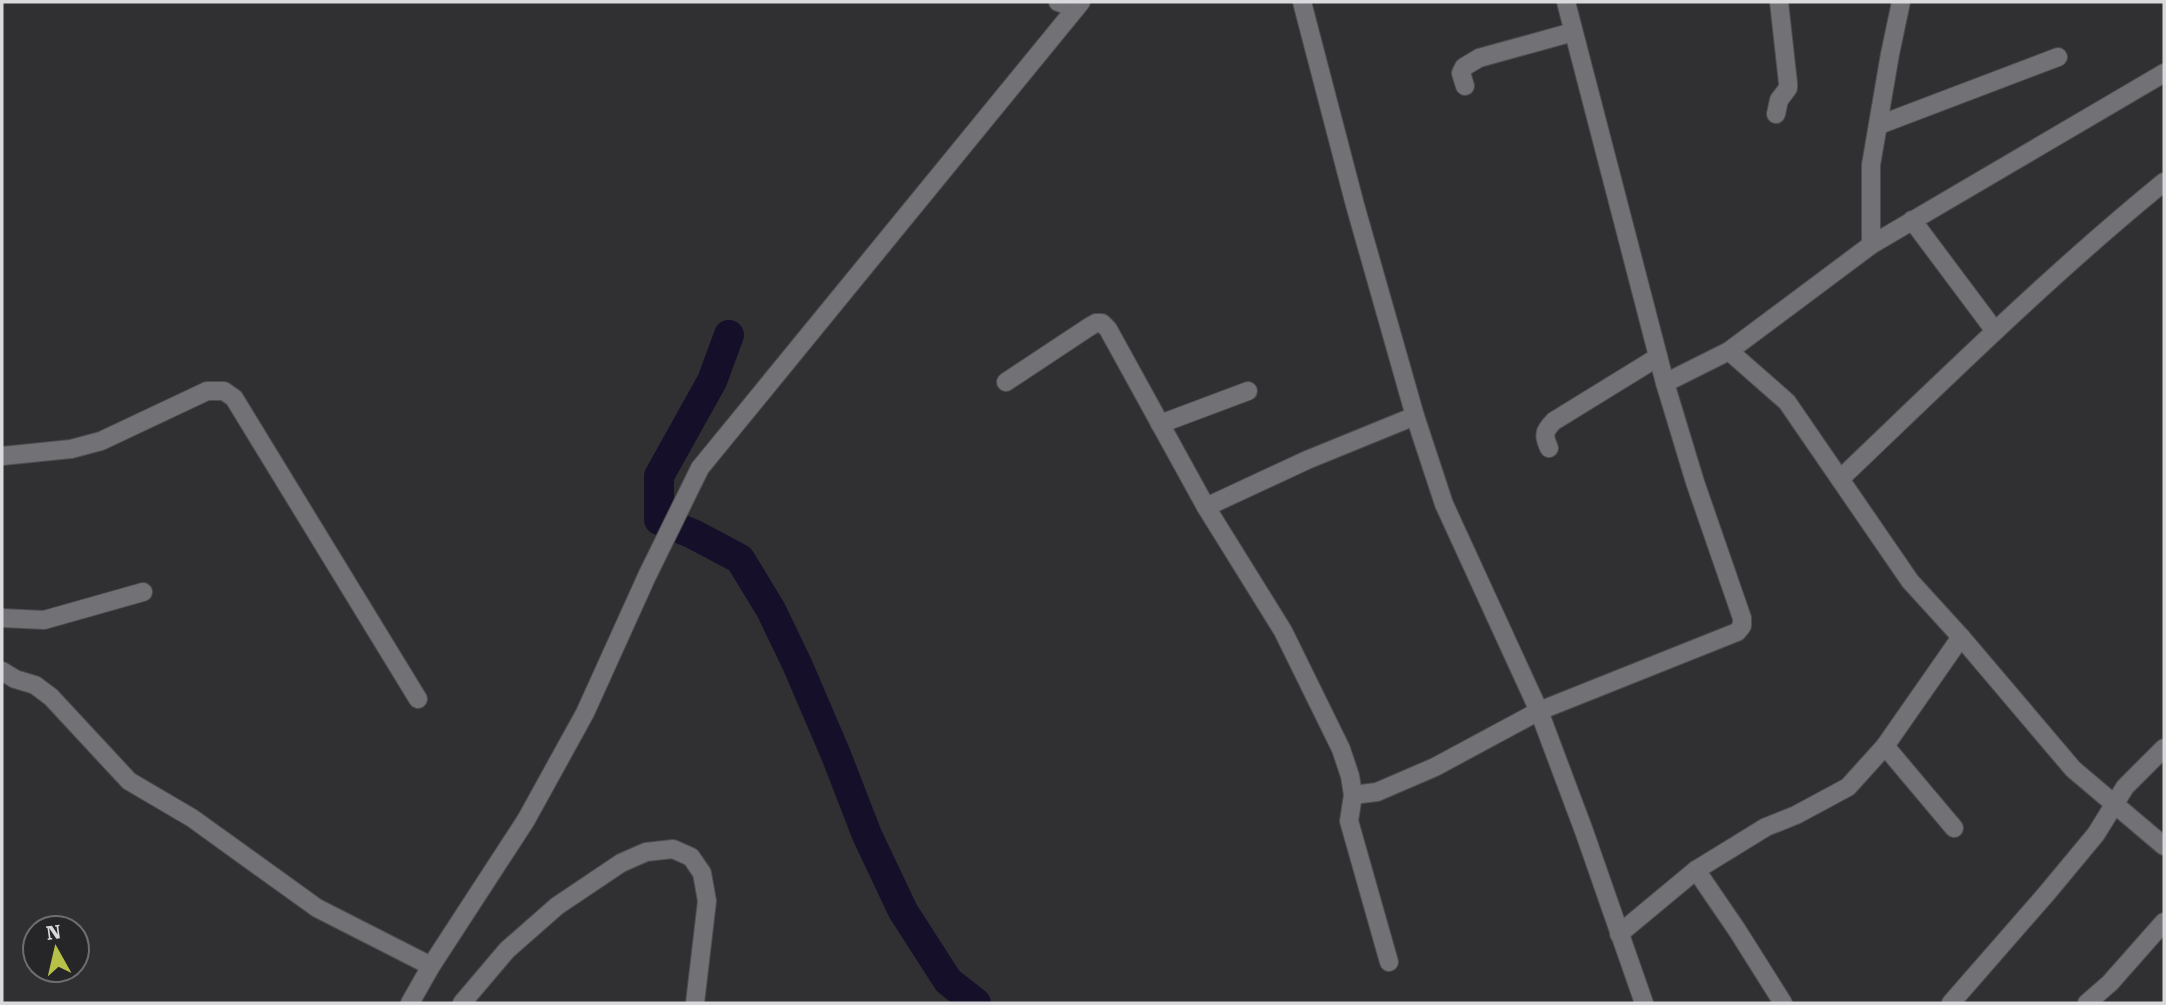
<svg xmlns="http://www.w3.org/2000/svg" width="2166" height="1005" font-family="'Roboto Serif',serif">
<style>
.lines{fill:none;stroke-linecap:round;stroke-linejoin:round}
.river{stroke:#150f2a;stroke-width:30}
.minor-casing{stroke:#4e4e50;stroke-width:20}
.minor{stroke:#727175;stroke-width:18}
</style>
<rect width="100%" height="100%" fill="#302f32"/>
<g class="lines">
<!-- river -->
<path class="river" d="M729,335L712,381L659,476V520L693,534L740,559L771,610L797,664L836,755L867,835L903,911L948,981L976,1003"/>
<defs>
<g id="minor">
<path d="M1058,2L1076,8"/>
<path d="M1302,2L1355,205L1415,416L1444,504L1539,711L1584,831L1644,1003"/>
<path d="M1465,86L1461,73L1464,67L1479,58L1573,32"/>
<path d="M1776,114L1779,100L1788,88V83L1779,2"/>
<path d="M1879,125L2058,57"/>
<path d="M1912,220L1995,331"/>
<path d="M1871,245V165L1890,54L1901,2"/>
<path d="M1729,351L1787,402L1910,581L1961,637L2073,769L2164,846"/>
<path d="M1006,382L1089,327L1096,323H1102L1108,329L1206,507L1307,460L1415,416"/>
<path d="M1665,383L1729,351L1871,245L2164,73"/>
<path d="M1160,424L1248,391"/>
<path d="M1549,448C1543,435 1544,431 1554,421L1658,357"/>
<path d="M2,456L71,449L101,441L207,391H224L234,398L418,699"/>
<path d="M1840,479C1946,378 2050,275 2164,182"/>
<path d="M1206,507L1283,631L1341,749L1350,776L1353,795L1349,821L1389,962"/>
<path d="M2,618L44,620L143,592"/>
<path d="M2,671L15,679L35,685L51,697L129,781L192,818L317,908L431,966"/>
<path d="M1885,746L1954,828"/>
<path d="M1353,795L1377,792L1435,767L1539,711L1737,632L1742,626V618L1695,482L1665,383L1566,2"/>
<path d="M1696,870L1737,930L1783,1003"/>
<path d="M1619,934L1696,870L1766,827L1796,815L1848,787L1885,746L1961,637"/>
<path d="M410,1003L431,966L526,820L585,713L647,576L700,468L1081,2"/>
<path d="M462,1003L507,950L557,906L621,863L646,852L673,849L691,857L702,873L707,901L695,1003"/>
<path d="M1951,1003L2047,893L2096,834L2125,787L2164,748"/>
<path d="M2087,1003L2110,983L2164,922"/>
</g>
</defs>
<!-- minor casing -->
<use href="#minor" class="minor-casing"/>
<!-- minor -->
<use href="#minor" class="minor"/>
</g>
<!-- border -->
<rect width="2166" height="1005" fill="none" stroke="#dadadc" stroke-width="7"/>
<!-- north arrow -->
<g transform="translate(56 949) rotate(352)"><circle r="33" fill="#262528" stroke="#6e6d70" stroke-width="2"/>
<path d="M0-5L12 26L0 18L-12 26Z" fill="#b7c148"/>
<text y="-10" font-size="19" font-weight="bold" text-anchor="middle" fill="#dadadc">N</text>
</g>
</svg>
